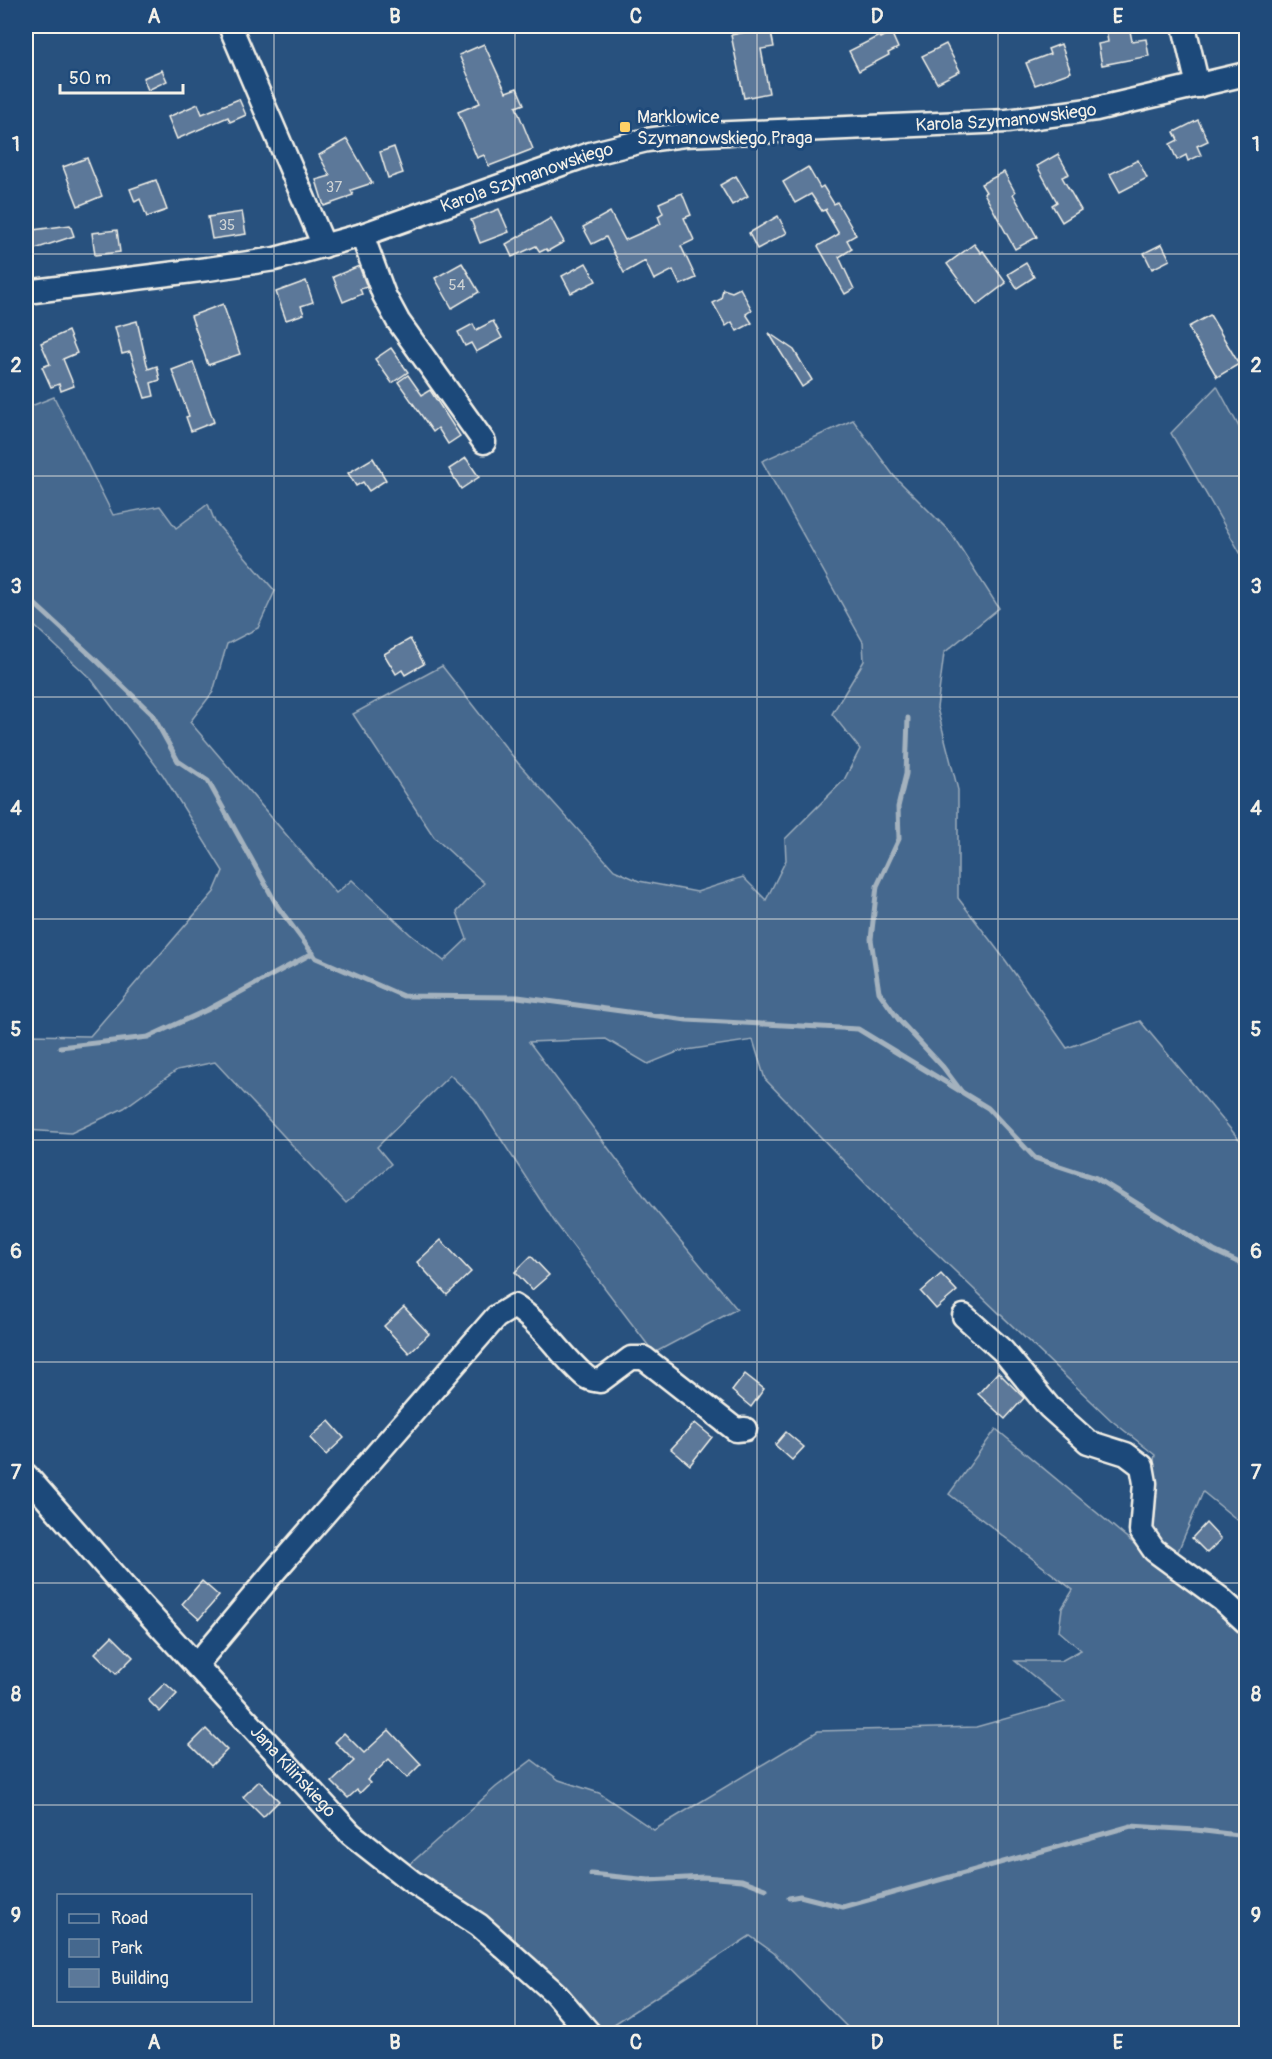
<svg xmlns="http://www.w3.org/2000/svg" width="1272" height="2059" font-family="Pangolin,sans-serif">
<style>
.green{fill:#45688e;stroke:#9cacbb;stroke-width:1.5}
.lines{fill:none;stroke-linecap:round;stroke-linejoin:round}
.stream{stroke:#a4b2be;stroke-width:5}
.building{fill:#5b7899;stroke:#f4f1e8;stroke-width:1.5}
.minor-casing{stroke:#f4f1e8;stroke-width:27}
.minor{stroke:#1f4a7a;stroke-width:22}
.grid{fill:none;stroke:#f4f1e8;stroke-width:1.5;stroke-opacity:0.55}
.poi-dot{fill:#ffd166;stroke:#1f4a7a;stroke-width:2}
.labels{text-anchor:middle;stroke-width:6;stroke-linejoin:round;paint-order:stroke}
.number-label{font-size:15px;fill:#ced3d4}
.street-label{font-size:18px;fill:#f4f1e8;stroke:#1f4a7a}
.poi-label{font-size:18px;fill:#f4f1e8;stroke:#1f4a7a;text-anchor:start}
.neatline{fill:none;stroke:#f4f1e8;stroke-width:2}
.grid-label{font-size:20px;text-anchor:middle;font-weight:bold;fill:#f4f1e8}
</style>
<rect width="100%" height="100%" fill="#28517e"/>
<filter id="ink" filterUnits="userSpaceOnUse"><feTurbulence type="fractalNoise" baseFrequency=".0167" numOctaves="2"/><feDisplacementMap in="SourceGraphic" scale="12" xChannelSelector="R" yChannelSelector="G"/><feConvolveMatrix kernelMatrix="1 2 1 2 8 2 1 2 1" color-interpolation-filters="sRGB"/></filter>
<g filter="url(#ink)">
<!-- green -->
<g class="green">
<path d="M1217,386L1246,440V563L1171,433Z"/>
<path d="M54,397L113,515L160,506L176,528L208,504L215,522L275,591L258,628L227,644L213,692L190,722L336,893L352,880L410,934L444,961L467,939L457,912L484,883L434,837L353,714L442,666L518,763L614,870L639,881L697,892L743,877L766,900L786,860L785,839L844,780L860,749L832,714L864,661L863,642L762,461L853,420L894,476L951,533L999,608L944,653L937,708L958,790V898L1006,961L1067,1048L1140,1021L1238,1138L1246,1145V1527L1203,1492L1176,1556L1246,1617V2033H853L774,1953L750,1936L602,2032L509,1935L408,1866L496,1787L532,1760L559,1780L599,1793L654,1830L818,1731L976,1727L1065,1702L1015,1661H1061L1081,1650L1059,1631L1062,1608L1073,1590L949,1494L996,1429L1137,1546L1155,1455L1111,1420L891,1210L765,1079L753,1040L680,1051L648,1064L606,1039L529,1042L650,1204L737,1309L654,1353L554,1221L475,1099L450,1075L377,1147L391,1164L346,1203L215,1062L177,1070L124,1108L71,1133L26,1130V1035L90,1036L214,892L223,871L163,775L92,680L26,618V408Z"/>
</g>
<g class="lines">
<!-- stream -->
<g class="stream">
<path d="M26,596L96,660L152,714L178,761L208,781L278,907L316,958L403,996L518,997L687,1020L858,1029L988,1108L1035,1158L1096,1178L1214,1251L1246,1266"/>
<path d="M908,718L906,774L898,807L899,839L877,886L871,939L879,992L899,1020L943,1067L961,1091"/>
<path d="M60,1047L148,1037L207,1010L313,953"/>
<path d="M591,1874L649,1880L704,1877L742,1880L766,1889"/>
<path d="M789,1898L800,1896L843,1907L1131,1826L1196,1830L1246,1836"/>
</g>
</g>
<!-- building -->
<g class="building">
<path d="M1129,26L1132,41L1146,39L1149,56L1102,65L1098,44L1108,42L1106,30Z"/>
<path d="M770,27L774,47L761,49L769,93L744,98L731,35Z"/>
<path d="M891,32L898,48L888,53L889,55L859,71L849,51L879,36L880,38Z"/>
<path d="M484,44L506,92L517,88L524,104L516,107L533,149L489,166L484,155L477,158L458,112L480,103L459,55Z"/>
<path d="M946,44L960,71L937,83L922,56Z"/>
<path d="M1061,44L1071,72L1035,85L1026,63L1050,54L1048,49Z"/>
<path d="M162,70L167,81L148,90L143,78Z"/>
<path d="M239,99L246,115L230,122L228,117L177,139L168,117L198,104L202,114Z"/>
<path d="M1198,120L1208,141L1197,146L1201,155L1188,161L1186,155L1177,160L1170,144L1178,140L1174,132Z"/>
<path d="M347,139L372,183L351,190L353,195L347,197V198L324,206L316,180L330,176L319,155Z"/>
<path d="M394,147L403,173L388,178L380,152Z"/>
<path d="M1058,154L1069,174L1062,177L1081,210L1062,222L1052,205L1057,202L1037,166Z"/>
<path d="M87,158L102,196L78,206L63,167Z"/>
<path d="M1138,160L1147,178L1120,192L1110,174Z"/>
<path d="M808,167L820,188L823,186L834,204L837,202L856,235L847,240L852,249L839,257L854,289L845,294L818,246L839,234L825,210L827,209L822,211L811,194L795,203L783,182Z"/>
<path d="M1004,172L1015,192L1013,194L1037,237L1015,249L984,193L986,192L981,184Z"/>
<path d="M736,176L748,196L732,205L720,185Z"/>
<path d="M156,180L167,210L147,217L140,199L135,202L130,189Z"/>
<path d="M682,193L691,215L684,218L694,240L681,246L696,278L680,285L673,270L654,280L645,261L624,273L606,237L592,244L583,227L610,212L625,240L661,224L658,216L663,213L659,203Z"/>
<path d="M499,209L509,232L480,243L471,220Z"/>
<path d="M242,212L246,234L212,239L208,217Z"/>
<path d="M778,216L787,233L757,249L749,233Z"/>
<path d="M551,218L564,242L548,251L546,249L540,252L536,246L512,257L506,244Z"/>
<path d="M70,225L74,236L26,252V231Z"/>
<path d="M117,230L120,252L95,255L92,233Z"/>
<path d="M974,244L981,253L983,251L1006,283L977,305L947,264Z"/>
<path d="M1162,244L1170,260L1152,269L1144,253Z"/>
<path d="M462,263L479,292L452,308L435,278Z"/>
<path d="M586,263L596,281L571,293L562,276Z"/>
<path d="M1026,263L1034,277L1017,288L1008,274Z"/>
<path d="M359,266L367,287L360,289L362,294L343,302L333,277Z"/>
<path d="M306,281L313,302L301,306L304,314L286,320L276,292Z"/>
<path d="M740,288L752,310L746,314L752,323L737,331L732,322L726,326L713,303L721,299L723,289L732,292Z"/>
<path d="M223,304L240,354L208,365L191,316Z"/>
<path d="M1210,315L1239,364L1217,377L1188,327Z"/>
<path d="M137,321L148,369L157,366L160,380L151,383L154,396L145,398L130,352L122,354L115,327Z"/>
<path d="M493,321L502,338L476,352L471,343L465,346L458,332L473,324L476,330Z"/>
<path d="M68,331L77,353L63,359L74,386L61,391L59,384L51,387L42,367L50,364L41,343Z"/>
<path d="M769,333L794,350L812,380L802,387Z"/>
<path d="M391,348L408,372L392,383L375,359Z"/>
<path d="M193,362L214,422L191,431L186,417L189,416L172,370Z"/>
<path d="M408,375L422,395L430,390L460,436L448,444L438,428L433,432L398,382Z"/>
<path d="M373,458L386,480L369,491L363,482L356,486L348,473Z"/>
<path d="M466,458L479,477L461,489L449,469Z"/>
<path d="M410,639L424,664L405,675L402,670L396,674L384,654Z"/>
<path d="M441,1240L471,1272L447,1295L417,1262Z"/>
<path d="M531,1256L549,1275L532,1290L515,1272Z"/>
<path d="M941,1274L957,1291L936,1309L921,1292Z"/>
<path d="M404,1307L429,1334L409,1353L384,1326Z"/>
<path d="M998,1372L1024,1398L1005,1419L978,1394Z"/>
<path d="M745,1374L764,1389L751,1407L732,1391Z"/>
<path d="M329,1421L344,1438L326,1455L310,1438Z"/>
<path d="M695,1423L712,1437L690,1465L671,1449Z"/>
<path d="M786,1432L804,1447L792,1460L775,1445Z"/>
<path d="M1206,1523L1221,1539L1207,1553L1192,1538Z"/>
<path d="M202,1581L219,1596L199,1619L182,1604Z"/>
<path d="M112,1636L133,1657L116,1674L95,1653Z"/>
<path d="M165,1683L177,1694L160,1712L148,1700Z"/>
<path d="M206,1729L227,1750L211,1766L190,1745Z"/>
<path d="M389,1730L421,1764L407,1778L389,1759L367,1780L370,1783L360,1793L357,1790L348,1798L332,1782L354,1761L335,1742L344,1733L364,1753Z"/>
<path d="M259,1781L279,1801L263,1817L243,1797Z"/>
</g>
<g class="lines">
<defs>
<g id="minor">
<path d="M230,26L324,246"/>
<path d="M1184,26L1198,86"/>
<path d="M362,235L384,295L398,321L484,442"/>
<path id="s1" d="M26,292L208,269L275,259L362,235L590,154L647,140L684,135L1007,121L1096,109L1246,74"/>
<path d="M964,1316L1003,1351L1049,1407L1088,1442L1126,1454L1142,1466L1145,1483L1141,1531L1154,1550L1221,1599L1246,1622"/>
<path id="s2" d="M26,1475L126,1589L351,1834L411,1881L479,1925L555,1993L590,2034"/>
<path d="M196,1665L272,1574L496,1317L514,1306C544,1325 560,1355 586,1377C590,1380 595,1380 600,1381L631,1358H644L736,1430L745,1429"/>
</g>
</defs>
<!-- minor casing -->
<use href="#minor" class="minor-casing"/>
<!-- minor -->
<use href="#minor" class="minor"/>
</g>
</g>
<!-- grid -->
<path class="grid" d="M274,26V2034M515,26V2034M757,26V2034M998,26V2034M26,254H1246M26,476H1246M26,697H1246M26,919H1246M26,1140H1246M26,1362H1246M26,1583H1246M26,1805H1246"/>
<!-- markers -->
<rect class="poi-dot" x="619" y="121" width="12" height="12" rx="3"/>
<g class="labels">
<!-- number labels -->
<g class="number-label">
<text x="334" y="192">37</text>
<text x="227" y="230">35</text>
<text x="457" y="290">54</text>
</g>
<!-- street labels -->
<g class="street-label">
<text dy="6" stroke="none"><textPath href="#s1" startOffset="1002">Karola Szymanowskiego</textPath></text>
<text dy="6" stroke="none"><textPath href="#s1" startOffset="516">Karola Szymanowskiego</textPath></text>
<text dy="6" stroke="none"><textPath href="#s2" startOffset="399">Jana Kilińskiego</textPath></text>
</g>
<!-- poi labels -->
<g class="poi-label">
<text x="637" y="123">Marklowice<tspan x="637" dy="21">Szymanowskiego Praga</tspan></text>
</g>
</g>
<!-- margin -->
<rect width="1272" height="2059" fill="none" stroke="#1f4a7a" stroke-width="66"/>
<!-- legend -->
<rect x="57" y="1894" width="195" height="108" fill="#1f4a7a" stroke="#748da6" stroke-width="1.5"/>
<rect x="69" y="1914" width="30" height="9" fill="#1f4a7a" stroke="#748da6" stroke-width="1.5"/>
<text x="111" y="1924" font-size="18" fill="#f4f1e8">Road</text>
<rect x="69" y="1939" width="30" height="18" fill="#45688e" stroke="#748da6" stroke-width="1.5"/>
<text x="111" y="1954" font-size="18" fill="#f4f1e8">Park</text>
<rect x="69" y="1969" width="30" height="18" fill="#5b7899" stroke="#748da6" stroke-width="1.5"/>
<text x="111" y="1984" font-size="18" fill="#f4f1e8">Building</text>
<!-- scale -->
<path d="M60 84v9h123v-9" fill="none" stroke="#f4f1e8" stroke-width="3"/>
<text x="69" y="84" font-size="18" fill="#f4f1e8" stroke="#1f4a7a" stroke-width="4.5" paint-order="stroke">50 m</text>
<rect x="33" y="33" width="1206" height="1993" class="neatline"/>
<g class="grid-label">
<text x="154" y="23">A</text>
<text x="395" y="23">B</text>
<text x="636" y="23">C</text>
<text x="877" y="23">D</text>
<text x="1118" y="23">E</text>
<text x="16" y="151">1</text>
<text x="1256" y="151">1</text>
<text x="16" y="372">2</text>
<text x="1256" y="372">2</text>
<text x="16" y="593">3</text>
<text x="1256" y="593">3</text>
<text x="16" y="815">4</text>
<text x="1256" y="815">4</text>
<text x="16" y="1036">5</text>
<text x="1256" y="1036">5</text>
<text x="16" y="1258">6</text>
<text x="1256" y="1258">6</text>
<text x="16" y="1479">7</text>
<text x="1256" y="1479">7</text>
<text x="16" y="1701">8</text>
<text x="1256" y="1701">8</text>
<text x="16" y="1922">9</text>
<text x="1256" y="1922">9</text>
<text x="154" y="2049">A</text>
<text x="395" y="2049">B</text>
<text x="636" y="2049">C</text>
<text x="877" y="2049">D</text>
<text x="1118" y="2049">E</text>
</g>
</svg>
